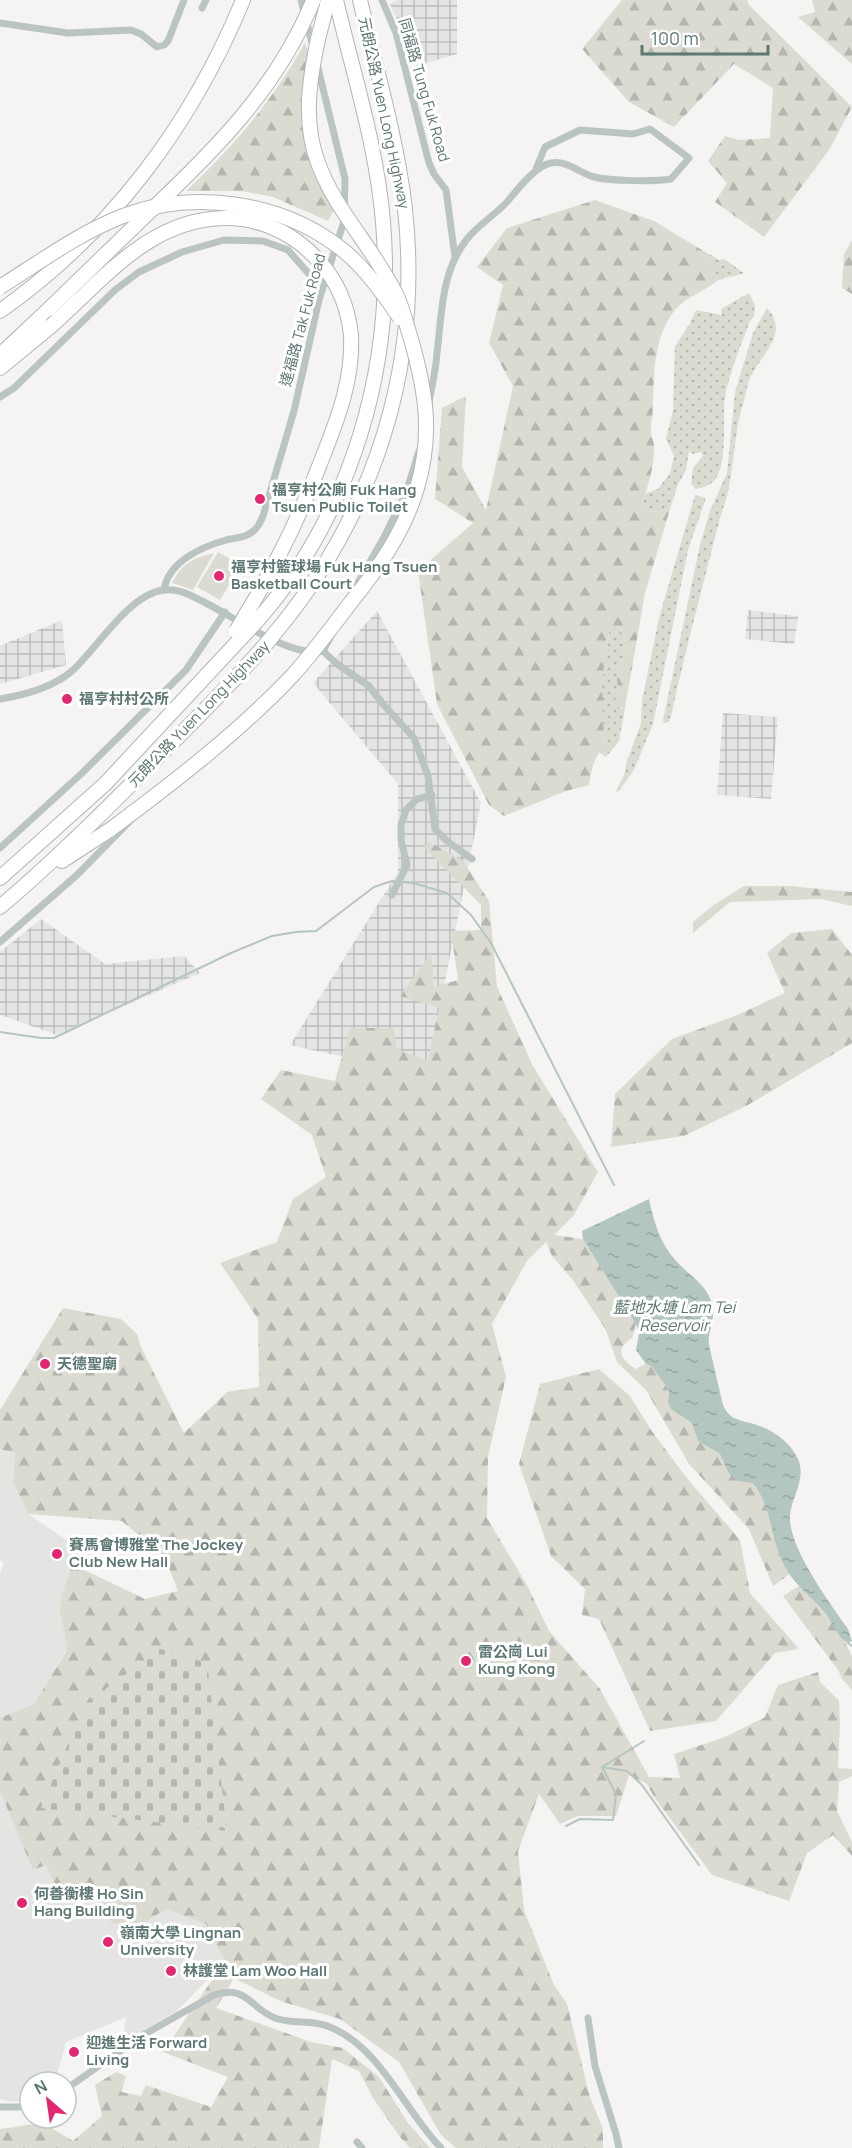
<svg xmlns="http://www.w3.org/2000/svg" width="852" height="2148" font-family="Manrope,'Noto Sans TC',sans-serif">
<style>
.built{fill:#e4e5e3}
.industrial{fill:url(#industrial-grid)}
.grass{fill:url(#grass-dots)}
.forest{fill:url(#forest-firs)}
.cemetery{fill:url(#cemetery-stones)}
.park{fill:#dbdbd2}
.water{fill:url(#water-ripples)}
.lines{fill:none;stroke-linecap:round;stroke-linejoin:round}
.stream{stroke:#b4c6c0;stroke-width:2}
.highway-casing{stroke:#aeb7b6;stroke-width:16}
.street{stroke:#bac4c2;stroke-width:7}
.highway{stroke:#fff;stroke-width:14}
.highway-bridge-casing{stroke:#aeb7b6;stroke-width:16;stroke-linecap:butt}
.highway-bridge{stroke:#fff;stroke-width:14}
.poi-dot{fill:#e22770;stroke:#fff;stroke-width:2}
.labels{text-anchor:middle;stroke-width:6;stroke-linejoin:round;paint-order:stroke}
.street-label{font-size:15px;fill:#5d7874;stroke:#fff}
.poi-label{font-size:15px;font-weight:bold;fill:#5d7874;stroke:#fff;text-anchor:start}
.water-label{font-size:16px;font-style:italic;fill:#5c7970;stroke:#fff}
</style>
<defs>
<pattern id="industrial-grid" width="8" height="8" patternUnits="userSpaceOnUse" patternTransform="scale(1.5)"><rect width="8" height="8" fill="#e4e5e3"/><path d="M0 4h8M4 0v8" fill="none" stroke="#bcbebd"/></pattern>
<pattern id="grass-dots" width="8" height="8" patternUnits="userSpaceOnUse" patternTransform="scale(1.5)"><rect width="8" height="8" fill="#dbdbd2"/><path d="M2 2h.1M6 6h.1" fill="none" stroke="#b5b6af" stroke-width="1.8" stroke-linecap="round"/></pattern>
<pattern id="forest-firs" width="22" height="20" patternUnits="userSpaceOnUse" patternTransform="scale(1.5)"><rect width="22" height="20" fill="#dbdbd2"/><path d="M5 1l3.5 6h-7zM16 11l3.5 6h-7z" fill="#b5b6af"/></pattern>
<pattern id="cemetery-stones" width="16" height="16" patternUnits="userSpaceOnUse" patternTransform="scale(1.5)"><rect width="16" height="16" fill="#dbdbd2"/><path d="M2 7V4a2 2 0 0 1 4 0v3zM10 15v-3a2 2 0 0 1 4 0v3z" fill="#b5b6af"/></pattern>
<pattern id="water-ripples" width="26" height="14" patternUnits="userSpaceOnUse" patternTransform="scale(1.5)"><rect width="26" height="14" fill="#b4c6c0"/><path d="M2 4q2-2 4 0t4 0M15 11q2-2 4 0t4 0" fill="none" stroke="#96a6a1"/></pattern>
</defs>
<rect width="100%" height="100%" fill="#f6f4f3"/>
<!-- built -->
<g class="built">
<path d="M0,1449L15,1452L13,1482L28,1514L77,1547L61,1596L60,1609L67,1649L34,1704L0,1718V1573L4,1563L0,1560Z"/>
<path d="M0,1791L34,1869L46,1864L159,1838L226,1961L176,2012L123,2042L126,2017L66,2042L55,2082H30V2100L12,2102L0,2099Z"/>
</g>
<!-- industrial -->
<g class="industrial">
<path d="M397,0H457V54L417,66L390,4Z"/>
<path d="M748,610L798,616L794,644L745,639Z"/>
<path d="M377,611L481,803L426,1075L290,1045L398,872V784L313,683Z"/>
<path d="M62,620L66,665L0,684V646Z"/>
<path d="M723,713L778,717L771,799L717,795Z"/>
<path d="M41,919L105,964L184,956L200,973L57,1035L0,1015V952Z"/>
</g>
<!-- grass -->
<g class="grass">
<path d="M707,253L719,260L724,259L744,273C735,277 726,276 717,281Z"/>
<path d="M749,293L755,305L754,317L750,321C741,344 732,367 726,391C721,414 729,459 716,478C712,485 703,488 696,489L691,484L693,468L703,456L701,452L693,454L689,451L686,470L678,484L670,509L652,512L642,504L646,493L658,489L670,473L674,456L666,439L673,410L675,346L689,325L696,310L722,315L721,309Z"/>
<path d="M767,308C794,338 751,360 747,388C745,399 741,409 739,419C734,444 733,470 727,496C725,504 721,513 719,522C703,585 686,648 672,712L669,722L664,723L663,720L700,545L710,511L727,473L735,392L753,333Z"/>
<path d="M695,495L706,498L688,550L653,724L634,770L618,792L616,791L624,775L627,761L641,723L642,701L659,618Z"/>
<path d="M610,627L620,628L626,645L617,680L619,695L618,709L625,708L619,741L606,757L599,752L605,746L601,703L602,669Z"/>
</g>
<!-- forest -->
<g class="forest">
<path d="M622,0H747L749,5L852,107L829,150L764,237L715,202L727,183L708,161L725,136L739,140L770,138L773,88L734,64L674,127L629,102L582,49Z"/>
<path d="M812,0H852V64L798,17L815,12Z"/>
<path d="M305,43L310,56L301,99L302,126L313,169L334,210L328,221L273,197L242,191H186C235,145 272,101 305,43Z"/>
<path d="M595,200L654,221L707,253L717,281C703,292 686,297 675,310C653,338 654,374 653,408C653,416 650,424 651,431C651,436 653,440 654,445C655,465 648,485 642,504L652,512L670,509L645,593L625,708L618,709L614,701L619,695L617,680L626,645L620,628L610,627C601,667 601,706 605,746C595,754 590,773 589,785L566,791L504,816L489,805L437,704L418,571L473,523L435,499L442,408L466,396L462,467L486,510L513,386L489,343L503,285L477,267L507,228Z"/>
<path d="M852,240V294L842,288L844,254Z"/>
<path d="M429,842L463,861L489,901L497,987L533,1066L598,1172L574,1215L554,1235L583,1239L636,1324L632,1338C614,1350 621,1358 635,1369L646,1364L651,1366L669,1390L668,1402L680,1415L692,1423L698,1441L720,1454L728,1472L752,1483L756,1487C774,1513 773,1547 790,1574L773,1586L749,1529L689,1464L646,1390L617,1362L606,1330L572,1279L552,1256L546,1242L527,1261L492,1324L506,1377L488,1457L487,1518L527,1585L549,1631L600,1689L649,1777L680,1778L674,1754L725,1737L765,1717L778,1685L818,1672L820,1682L839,1701L840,1724L838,1768L852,1769V1776L839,1782L837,1811L852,1842V1856L833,1835L807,1853L789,1901L712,1875L654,1797L647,1784L629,1775L616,1816H578L560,1824L539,1794L518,1851L524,1910L554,1985L567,2004L590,2097L603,2129V2148H456L441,2135L399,2062L340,2019L280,2001L234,1978L216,2008L311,2042L343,2048L379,2077L408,2123L430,2148H410L400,2137L373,2098L359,2071L332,2059L319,2148H0V2129L43,2123L73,2141L102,2116L95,2085L116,2072L126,2076L121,2092L141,2096L146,2085L211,2107L228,2077L163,2052L225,1961L206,1924L166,1909L134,1929L111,1922L96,1888L71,1899L62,1900L46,1865L33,1870L0,1791V1718L34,1704L67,1650L60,1609L61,1596L72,1564L145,1599L178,1591L165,1558L122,1521L28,1514L13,1482L15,1453L0,1449V1410L63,1308L121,1319L137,1334L141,1347L184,1433L227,1392L259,1387L258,1319L220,1263L277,1242L293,1199L326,1177L312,1135L261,1099L281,1070L335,1081L350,1028H394L397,1049L428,1061L439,1008L400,996L431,954L434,987L458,980L451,931L481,930V905L424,847Z"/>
<path d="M744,886H790L852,892V906L821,899L730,902L693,933V922L715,904Z"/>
<path d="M832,929L852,955V1043L748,1105L684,1136L611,1147L615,1094L672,1039L737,1015L785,993L767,953L791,933Z"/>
<path d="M599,1369L630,1396L651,1430L686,1477L740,1540L750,1593L799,1649L775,1653L716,1721L650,1731L599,1619L582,1615L585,1589L551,1556L519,1464L540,1384Z"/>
<path d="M799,1586L828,1616L845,1642L852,1656V1690L842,1679L838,1670L783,1596Z"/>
</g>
<!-- cemetery -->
<path class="cemetery" d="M160,1649L207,1663L227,1831L41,1808L85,1704Z"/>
<!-- park -->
<g class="park">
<path d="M218,552L241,565L220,600L197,587Z"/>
<path d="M214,553L193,590L172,583C183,562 192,559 214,553Z"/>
</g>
<!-- water -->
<path class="water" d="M649,1199C654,1222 660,1244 677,1262C687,1273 702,1282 709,1296C719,1317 707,1328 709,1345L723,1405C725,1409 727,1413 731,1416C737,1421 749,1422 757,1425C773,1430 791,1443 798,1459C807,1479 791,1497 790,1516C788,1547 831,1605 848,1629L852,1641L848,1643C838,1638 833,1623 826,1614C812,1597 794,1585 784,1565C771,1540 772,1511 756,1487L752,1483L738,1481L728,1472L720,1454L698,1441L692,1423L671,1409L668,1402L669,1390L651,1366L646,1364L636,1350L639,1333L636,1324L583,1239L582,1231Z"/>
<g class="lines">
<!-- stream -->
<g class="stream">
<path d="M0,1032L41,1038H54L231,953L272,936L296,932L316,931L374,887L392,881L413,883L447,893L471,915L491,943L614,1185"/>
<path d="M848,1643L852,1646"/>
<path d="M602,1767L627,1771L642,1785L699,1865"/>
<path d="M566,1826L580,1819L613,1820L616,1794L602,1767L644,1741"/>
</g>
<defs>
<g id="highway">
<path d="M318,39L328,0"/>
<path d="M0,311C111,233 192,124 243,0"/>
<path d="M0,355L49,309"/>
<path d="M0,368L51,326"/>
<path d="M245,616C278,562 303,510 325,451C340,413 353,376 351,335"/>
<path d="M256,622C352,514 395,366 383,222C377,147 353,73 336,0"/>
<path d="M275,633C375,513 422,365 405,209C397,139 376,69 360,0"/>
<path d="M62,861L111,829"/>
<path d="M0,878L105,784L244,635"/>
<path d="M0,907C52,863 101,815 149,766C189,726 229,687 266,644"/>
</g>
</defs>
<!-- highway casing -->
<use href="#highway" class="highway-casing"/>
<!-- street -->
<g class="street">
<path d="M301,0L313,47"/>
<path d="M382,0L396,33L429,163L434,174L446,190L455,257"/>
<path d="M202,8L206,0"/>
<path d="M0,23L68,33L131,30L141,34L157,47L164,45L168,41L184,0"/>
<path d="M0,397L14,388L115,290L139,272L182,252L224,240L263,241L288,250L317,283L318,297"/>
<path d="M429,402C432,386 436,369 437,353C442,313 441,272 467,239C478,225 495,215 507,202C518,189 535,166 551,163C567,160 579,173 594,177C610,181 654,182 671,179L689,158L650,129L633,134L580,130L545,147L536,169"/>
<path d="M164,590C168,562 201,547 226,540C234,538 242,538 249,534C257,530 260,523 263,516L294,411L319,300L344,221L345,179L317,64"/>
<path d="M352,593L383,539L406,493L419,451"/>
<path d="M323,651L337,664L369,686L383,704L414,738L428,776L435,829L447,841L472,859"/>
<path d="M0,699C25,695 52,688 72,671C97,649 128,595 163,590C178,588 190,595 202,601C233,616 291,659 323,651L330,638"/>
<path d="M0,848L81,774L186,670L225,612"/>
<path d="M392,895L407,865L401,840V825L406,810L417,799L432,795"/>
<path d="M0,942L77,875L130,821"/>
<path d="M588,2018L595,2066L616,2134L619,2148"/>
<path d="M66,2089L143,2035L214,1995C247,1984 251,2009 275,2018C293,2025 312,2019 330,2027C381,2048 404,2110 441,2148"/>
<path d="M0,2107H30"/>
<path d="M357,2142L362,2148"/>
</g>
<!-- highway -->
<use href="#highway" class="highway"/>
<defs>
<g id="highway-bridge">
<path d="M0,287C40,262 79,233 123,216C195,189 284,202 344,251C366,269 384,295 400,318"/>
<path d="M49,309C81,278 113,247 145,216C213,152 277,89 313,1"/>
<path d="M51,326C103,280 150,218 226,218C252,218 278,227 298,242C329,265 347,297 351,335"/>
<path d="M236,631L245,616"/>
<path d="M244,635L256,622"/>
<path d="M266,644L275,633"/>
<path d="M111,829C174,782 238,733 292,676C312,654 330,630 348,606C377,570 404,533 417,488C433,434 426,392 411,339C406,324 403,308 396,294C384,270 368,248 353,226C305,158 301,119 318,39"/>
</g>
</defs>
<!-- highway-bridge casing -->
<use href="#highway-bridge" class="highway-bridge-casing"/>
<!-- highway-bridge -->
<use href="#highway-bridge" class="highway-bridge"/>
</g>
<!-- markers -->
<g class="poi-dot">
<circle cx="260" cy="499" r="6"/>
<circle cx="219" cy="576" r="6"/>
<circle cx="67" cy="699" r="6"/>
<circle cx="45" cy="1364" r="6"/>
<circle cx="57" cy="1554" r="6"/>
<circle cx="466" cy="1661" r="6"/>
<circle cx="22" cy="1903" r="6"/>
<circle cx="108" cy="1942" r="6"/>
<circle cx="171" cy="1971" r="6"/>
<circle cx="74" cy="2052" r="6"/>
</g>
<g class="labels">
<!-- street labels -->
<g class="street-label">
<text transform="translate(424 90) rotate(74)" y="5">同福路 Tung Fuk Road</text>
<text transform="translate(384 113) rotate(78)" y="5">元朗公路 Yuen Long Highway</text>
<text transform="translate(303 320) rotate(-75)" y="5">達福路 Tak Fuk Road</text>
<text transform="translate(199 714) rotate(-46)" y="5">元朗公路 Yuen Long Highway</text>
</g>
<!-- poi labels -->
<g class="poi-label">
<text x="272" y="495">福亨村公廁 Fuk Hang<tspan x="272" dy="17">Tsuen Public Toilet</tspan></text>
<text x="231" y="572">福亨村籃球場 Fuk Hang Tsuen<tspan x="231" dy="17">Basketball Court</tspan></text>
<text x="79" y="704">福亨村村公所</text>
<text x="57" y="1369">天德聖廟</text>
<text x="69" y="1550">賽馬會博雅堂 The Jockey<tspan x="69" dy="17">Club New Hall</tspan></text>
<text x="478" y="1657">雷公崗 Lui<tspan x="478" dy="17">Kung Kong</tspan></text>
<text x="34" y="1899">何善衡樓 Ho Sin<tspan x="34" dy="17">Hang Building</tspan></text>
<text x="120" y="1938">嶺南大學 Lingnan<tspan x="120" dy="17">University</tspan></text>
<text x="183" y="1976">林護堂 Lam Woo Hall</text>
<text x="86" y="2048">迎進生活 Forward<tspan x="86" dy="17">Living</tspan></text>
</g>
<!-- water labels -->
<g class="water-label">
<text x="674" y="1313">藍地水塘 Lam Tei<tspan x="674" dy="18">Reservoir</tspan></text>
</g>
</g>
<!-- north arrow -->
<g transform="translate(48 2100) rotate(331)"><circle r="28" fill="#ffffff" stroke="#bec9c7" stroke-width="1.5"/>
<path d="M0-4.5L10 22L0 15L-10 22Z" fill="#e22770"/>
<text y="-9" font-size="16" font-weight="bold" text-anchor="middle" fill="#5d7874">N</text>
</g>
<!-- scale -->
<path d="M642 45v9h126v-9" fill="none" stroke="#5d7874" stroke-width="3"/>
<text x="651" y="45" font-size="18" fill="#5d7874" stroke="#ffffff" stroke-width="4.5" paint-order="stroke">100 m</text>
</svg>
